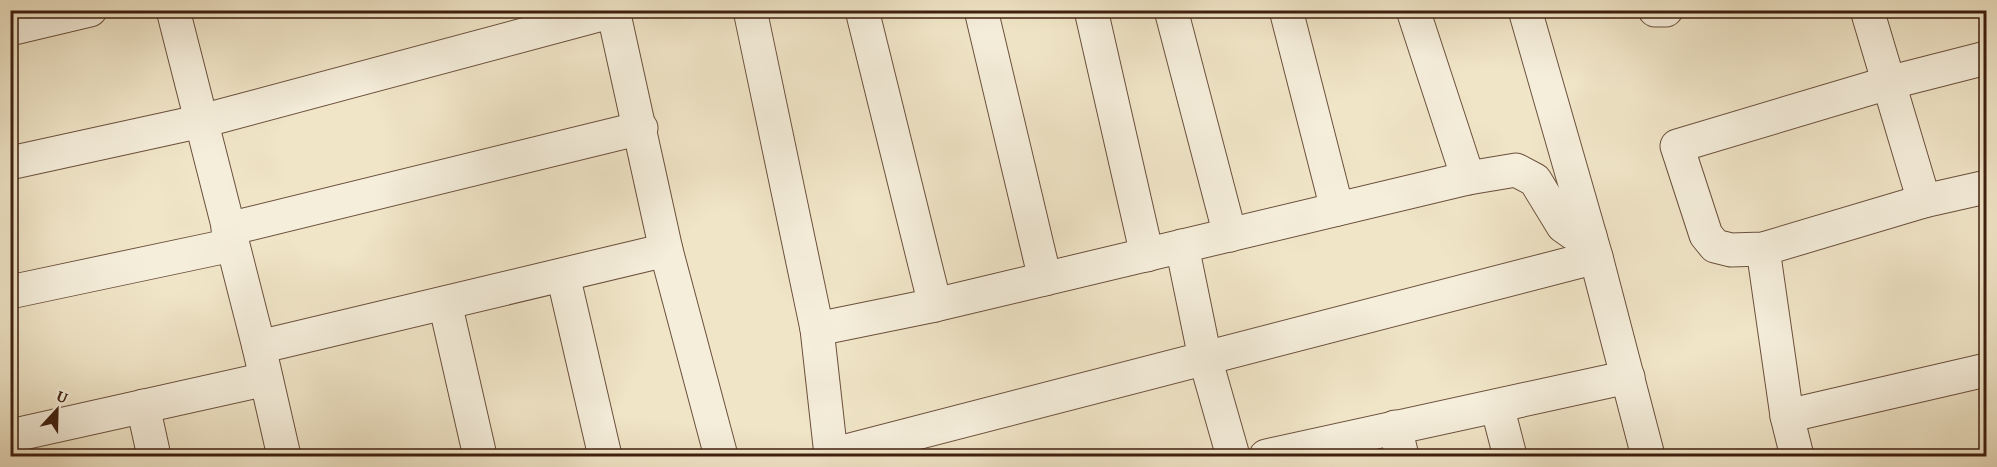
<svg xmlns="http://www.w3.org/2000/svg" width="1997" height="467" font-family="'Gentium Book Plus',serif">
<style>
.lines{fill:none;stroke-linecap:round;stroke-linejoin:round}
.minor-casing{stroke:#6b503d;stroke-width:35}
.minor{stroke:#f5eedb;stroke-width:33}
</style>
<rect width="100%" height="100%" fill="#f0e5c7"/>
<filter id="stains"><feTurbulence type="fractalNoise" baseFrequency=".00333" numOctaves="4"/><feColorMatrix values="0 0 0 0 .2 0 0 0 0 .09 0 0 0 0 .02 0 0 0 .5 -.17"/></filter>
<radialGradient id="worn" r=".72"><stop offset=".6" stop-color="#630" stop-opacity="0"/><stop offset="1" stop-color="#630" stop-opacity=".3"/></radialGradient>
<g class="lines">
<defs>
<g id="minor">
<path d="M173,10L259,347L284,456"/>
<path d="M613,10L666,250L721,456"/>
<path d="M750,10L817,329L831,455L1596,257"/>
<path d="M862,10L935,305"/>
<path d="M981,10L1045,279"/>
<path d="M1091,10L1147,255"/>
<path d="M1171,10L1230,235"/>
<path d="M1286,10L1337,209"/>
<path d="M1413,10L1468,178"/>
<path d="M1525,10L1596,257L1648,456"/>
<path d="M1655,10H1666"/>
<path d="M1867,10L1924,201"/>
<path d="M10,29L90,10"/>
<path d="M1986,58L1888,83L1677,146L1706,235L1715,246L1731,250L1763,249L1924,201L1986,187"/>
<path d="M10,163L202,121L613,11"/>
<path d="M228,229L641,128"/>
<path d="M1182,246L1205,358L1233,456"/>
<path d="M1763,249L1787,416L1797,456"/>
<path d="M563,275L605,456"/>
<path d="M10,292L232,245"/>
<path d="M445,303L480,456"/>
<path d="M817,329L935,305L1468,178L1516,170L1535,180L1563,226L1573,233L1590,236"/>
<path d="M259,347L666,250"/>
<path d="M143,406L154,456"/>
<path d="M1497,406L1510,456"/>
<path d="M1787,416L1986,370"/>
<path d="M1395,427L1402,456"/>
<path d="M10,436L266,379"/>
<path d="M1266,456L1628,377"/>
</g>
</defs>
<!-- minor casing -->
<use href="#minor" class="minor-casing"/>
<!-- minor -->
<use href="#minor" class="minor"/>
</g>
<!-- margin -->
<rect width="1997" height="467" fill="none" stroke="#f0e5c7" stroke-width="36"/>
<rect x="12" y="12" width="1973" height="443" fill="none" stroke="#3f1f0f" stroke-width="3"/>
<rect x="18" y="18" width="1961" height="431" fill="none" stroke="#3f1f0f" stroke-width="1.5"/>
<!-- north arrow -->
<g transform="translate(57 410) rotate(22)" stroke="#f5eedb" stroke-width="4.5" paint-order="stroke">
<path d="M0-4.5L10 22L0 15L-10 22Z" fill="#3f1f0f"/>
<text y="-9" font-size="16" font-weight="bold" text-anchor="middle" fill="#3f1f0f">U</text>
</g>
<rect width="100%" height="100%" filter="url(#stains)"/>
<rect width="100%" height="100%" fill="url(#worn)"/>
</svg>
